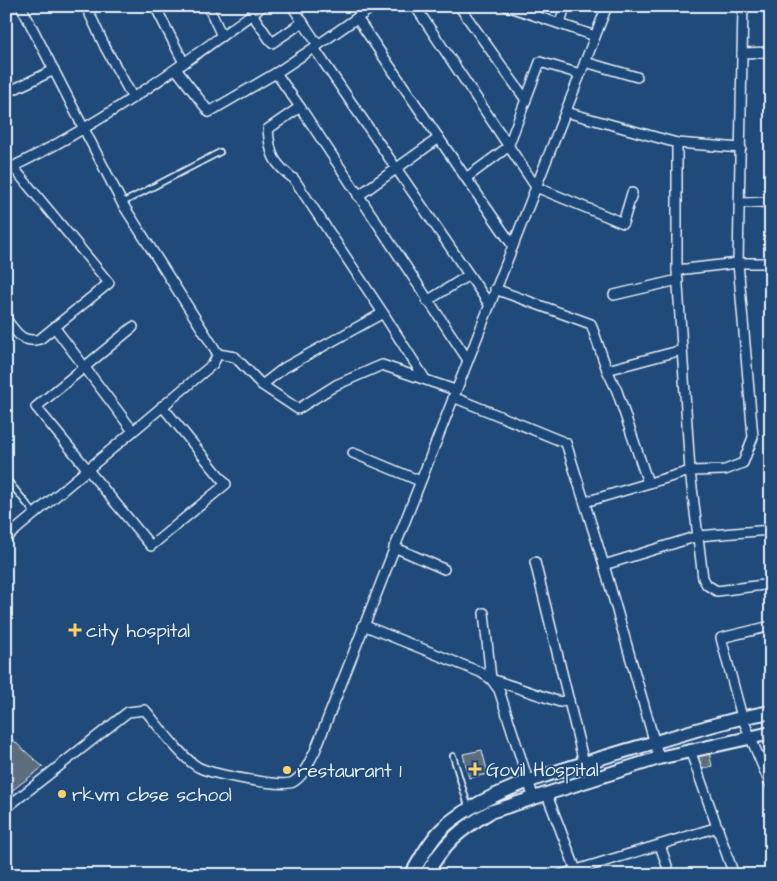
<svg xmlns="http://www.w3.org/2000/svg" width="777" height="881" font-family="'Architects Daughter',sans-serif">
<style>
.building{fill:#5c6d7d;stroke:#e8f1f8}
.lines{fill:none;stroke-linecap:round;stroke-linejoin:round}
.service-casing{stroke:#e8f1f8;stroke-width:8}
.minor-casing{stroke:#e8f1f8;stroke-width:12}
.secondary-casing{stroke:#e8f1f8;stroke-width:16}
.service{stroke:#1f4a7a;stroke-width:4.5}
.minor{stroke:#1f4a7a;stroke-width:9}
.secondary{stroke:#1f4a7a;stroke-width:12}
.poi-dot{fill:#ffd166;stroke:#1f4a7a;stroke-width:2}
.labels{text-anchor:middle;stroke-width:4;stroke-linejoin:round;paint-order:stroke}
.poi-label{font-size:19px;fill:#e8f1f8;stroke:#1f4a7a;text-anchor:start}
</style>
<rect width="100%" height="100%" fill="#1f4a7a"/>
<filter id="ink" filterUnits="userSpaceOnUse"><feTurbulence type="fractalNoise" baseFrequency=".02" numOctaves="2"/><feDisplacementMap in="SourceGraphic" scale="10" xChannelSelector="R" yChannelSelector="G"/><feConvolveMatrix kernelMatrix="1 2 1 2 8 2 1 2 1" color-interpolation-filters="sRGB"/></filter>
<g filter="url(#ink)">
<!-- building -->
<g class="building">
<path d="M6,734L43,767L6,795Z"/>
<path d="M482,750L488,774L469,778L463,754Z"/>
<path d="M709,752L712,766L702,769L698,755Z"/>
</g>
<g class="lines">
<defs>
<g id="service">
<path d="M122,203L220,152"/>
<path d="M6,478L35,514"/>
<path d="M453,756L469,809"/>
</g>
<g id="minor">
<path d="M86,6L105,47L133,98"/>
<path d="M155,6L184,63"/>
<path d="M208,6L222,36"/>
<path d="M415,6L536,187L623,223L632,193"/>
<path d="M459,6L526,100"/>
<path d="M507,6L595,36"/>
<path d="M252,14L272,43L303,22"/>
<path d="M357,18L466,178"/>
<path d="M560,23L565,6"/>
<path d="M318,45L374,6"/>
<path d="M314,48L489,304"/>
<path d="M742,53L771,52"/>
<path d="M585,62L637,77"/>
<path d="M176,69L209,112L276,73L300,107"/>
<path d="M276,73L318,45L292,6"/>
<path d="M6,93L54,70"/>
<path d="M566,112L677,143V270"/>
<path d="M677,143L741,148"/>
<path d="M6,170C99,126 181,66 263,6"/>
<path d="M358,196L439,138"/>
<path d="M740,203L771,202"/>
<path d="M513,246L466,178L508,147L540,62L580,74"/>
<path d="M771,263H738L677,270L690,471L703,578L707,585L717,591L771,584"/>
<path d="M495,289L591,324L607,370"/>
<path d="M614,295L678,280"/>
<path d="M427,301L469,275"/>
<path d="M383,313L425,379"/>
<path d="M6,319C16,332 22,344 40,339L109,283L13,167"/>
<path d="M133,327L36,407L151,546L226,484L162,406"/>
<path d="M55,328L133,431"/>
<path d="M218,354L235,357L262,385L298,409L336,385L382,365L455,390"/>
<path d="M262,385L284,368L383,313L294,179C273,163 270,155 268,129L300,107L468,360"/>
<path d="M453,397L566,443L604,565L659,758"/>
<path d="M353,453L420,481"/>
<path d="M648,483L617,391L607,370L682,350"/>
<path d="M585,502L690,471L725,470L743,463L753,437L738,263L743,6"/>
<path d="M6,538L213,364L218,354L122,203L21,6"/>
<path d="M394,547L444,569"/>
<path d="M535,562L584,763L592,781"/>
<path d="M604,565L698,536L771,530"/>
<path d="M484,613L491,679L560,702L569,700"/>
<path d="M363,625L480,672L491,679L499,690L534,799"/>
<path d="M771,626L721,638L742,717L771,786"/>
<path d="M690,750L734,875"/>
<path d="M547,795L576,870"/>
<path d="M6,808L128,712L145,710C157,724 184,761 200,768C213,774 282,788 293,782C304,776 309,762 315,751L607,6"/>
<path d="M660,845L670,875"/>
<path d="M560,875L718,827"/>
</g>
<g id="secondary">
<path d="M411,875C420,860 428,843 441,830C480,790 581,764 635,748C680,735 725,720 771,712"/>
<path d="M426,875C444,843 459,830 490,812L659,758L771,733"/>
</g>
</defs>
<!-- service casing -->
<use href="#service" class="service-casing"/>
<!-- minor casing -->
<use href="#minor" class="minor-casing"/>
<!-- secondary casing -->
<use href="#secondary" class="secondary-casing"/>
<!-- service -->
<use href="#service" class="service"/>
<!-- minor -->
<use href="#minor" class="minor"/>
<!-- secondary -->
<use href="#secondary" class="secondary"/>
</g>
</g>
<!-- markers -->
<g class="poi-dot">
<path d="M72.5 622.5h5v5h5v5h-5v5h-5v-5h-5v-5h5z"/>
<path d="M472.5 761.5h5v5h5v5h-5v5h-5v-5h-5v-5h5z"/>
<circle cx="287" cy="770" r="5"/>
<circle cx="62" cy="794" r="5"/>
</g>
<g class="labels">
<!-- poi labels -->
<g class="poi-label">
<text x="86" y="637">city hospital</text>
<text x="486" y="776">Govil Hospital</text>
<text x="297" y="777">restaurant 1</text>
<text x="72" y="801">rkvm cbse school</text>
</g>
</g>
<!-- margin -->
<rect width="777" height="881" fill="none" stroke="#1f4a7a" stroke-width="25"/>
<rect x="12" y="12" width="752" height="856" fill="none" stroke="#e8f1f8" stroke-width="2" filter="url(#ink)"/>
</svg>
